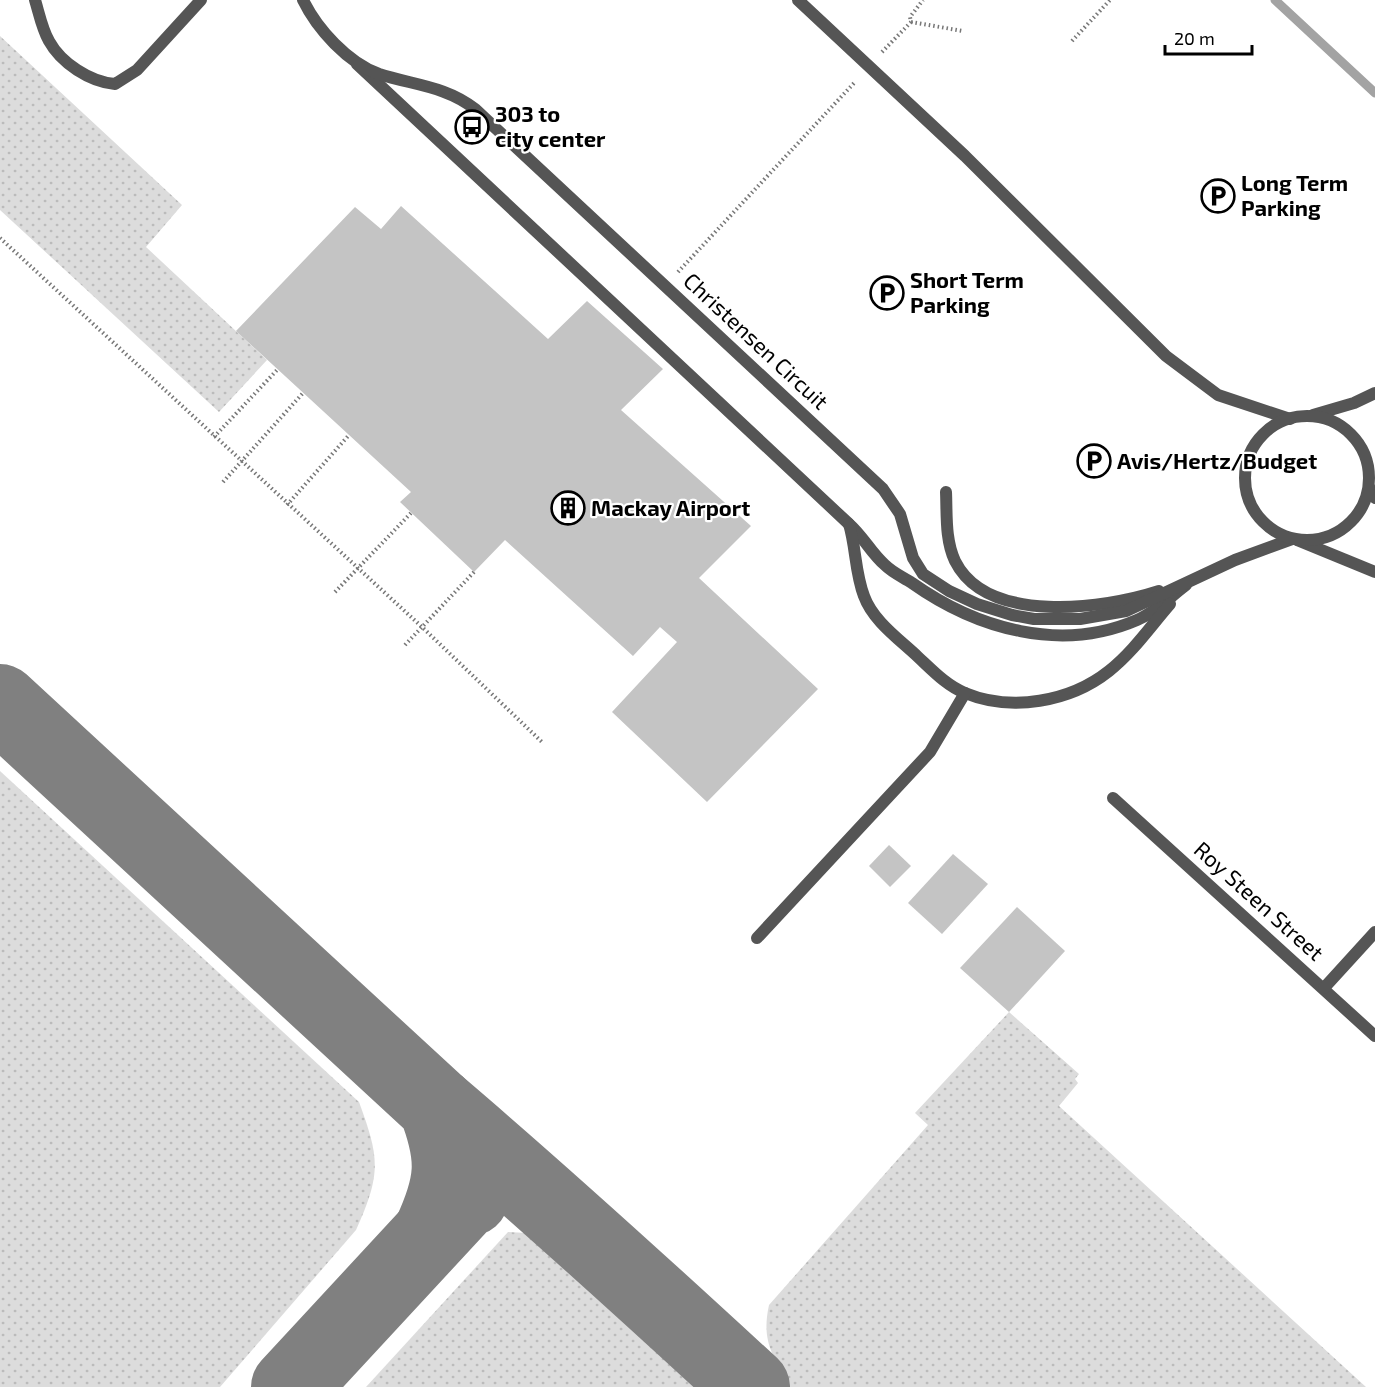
<svg xmlns="http://www.w3.org/2000/svg" width="1375" height="1387" font-family="'Exo 2',sans-serif">
<style>
.grass{fill:url(#grass-dots)}
.lines{fill:none;stroke-linecap:round;stroke-linejoin:round}
.stream{stroke:#a3a3a3;stroke-width:9}
.taxiway{stroke:#808080;stroke-width:78}
.building{fill:#c4c4c4}
.path{stroke:#777;stroke-width:4;stroke-dasharray:1.5 3;stroke-linecap:butt}
.service{stroke:#555;stroke-width:12}
.minor{stroke:#555;stroke-width:12}
.tertiary{stroke:#555;stroke-width:12}
.labels{text-anchor:middle;stroke-width:4.5;stroke-linejoin:round;paint-order:stroke}
.poi-label{font-size:22px;font-weight:bold;fill:#000;stroke:#fff;text-anchor:start}
.street-label{font-size:22px;fill:#000;stroke:#fff}
</style>
<defs>
<pattern id="grass-dots" width="8" height="8" patternUnits="userSpaceOnUse" patternTransform="scale(1.5)"><rect width="8" height="8" fill="#dcdcdc"/><path d="M2 2h.1M6 6h.1" fill="none" stroke="#bbb" stroke-width="1.8" stroke-linecap="round"/></pattern>
</defs>
<rect width="100%" height="100%" fill="#fff"/>
<!-- grass -->
<g class="grass">
<path d="M0,36L182,205L146,247L267,360L219,412L0,210Z"/>
<path d="M0,771L359,1102C380,1159 381,1174 356,1230L220,1387H0Z"/>
<path d="M1009,1012L1079,1074L1075,1079L1078,1083L1059,1106L1366,1387H789C773,1354 761,1342 769,1305L928,1125L915,1113Z"/>
<path d="M508,1232L527,1233L548,1242L604,1284L720,1387H366Z"/>
</g>
<g class="lines">
<!-- stream -->
<path class="stream" d="M1275,0L1375,93"/>
<!-- taxiway -->
<g class="taxiway">
<path d="M0,703L437,1106C457,1158 455,1183 432,1233"/>
<path d="M437,1106C544,1197 648,1292 751,1387"/>
<path d="M290,1387L464,1199L470,1197"/>
</g>
</g>
<!-- building -->
<g class="building">
<path d="M401,206L548,339L587,301L663,369L621,410L751,526L699,578L818,689L707,802L612,712L677,642L660,627L633,656L505,540L474,572L400,502L411,492L236,331L355,207L381,229Z"/>
<path d="M889,845L911,866L890,887L869,866Z"/>
<path d="M953,854L988,884L942,934L908,903Z"/>
<path d="M1017,907L1065,951L1009,1012L960,968Z"/>
</g>
<g class="lines">
<!-- path -->
<g class="path">
<path d="M911,22L963,31"/>
<path d="M1072,41L1110,0"/>
<path d="M882,52L911,22L910,17L923,0"/>
<path d="M0,238L422,627L543,743"/>
<path d="M678,272L855,82"/>
<path d="M214,437L278,369"/>
<path d="M223,482L303,393"/>
<path d="M287,505L349,435"/>
<path d="M335,592L411,513"/>
<path d="M405,645L474,572"/>
</g>
<!-- service -->
<g class="service">
<path d="M35,0C39,13 42,29 49,41C61,63 90,82 115,84L137,70L201,0"/>
<path d="M357,64L849,524C863,536 871,553 885,565C893,573 903,577 912,583C977,629 1061,653 1137,620C1156,612 1170,597 1186,585"/>
<path d="M946,492C947,514 945,540 955,561C987,625 1104,609 1159,591"/>
<path d="M849,524C856,547 855,573 864,596C873,621 899,639 918,657C932,670 947,686 965,693C1011,712 1070,702 1109,671C1133,652 1150,627 1170,604"/>
<path d="M757,938L930,752L965,693"/>
</g>
<!-- minor -->
<g class="minor">
<path d="M303,0C317,29 348,63 379,74C413,85 446,86 475,109L883,489L900,514L913,558L923,574L949,591L977,604L1012,615L1034,619H1080L1126,611L1235,560L1292,539"/>
<path d="M798,0L965,156L1166,356L1218,395L1290,419"/>
<path d="M1369,487L1375,498"/>
<path d="M1297,540L1375,572"/>
<path d="M1113,798L1375,1036"/>
<path d="M1324,988L1375,932"/>
</g>
<!-- tertiary -->
<g class="tertiary">
<path d="M1313,415L1354,403L1375,393"/>
<circle cx="1307" cy="478" r="62"/>
</g>
</g>
<!-- icons -->
<defs>
<symbol id="bus-ring" viewBox="-11 -11 22 22"><circle r="9.5" fill="#fff" stroke="#000" stroke-width="1.5"/><path d="M-5-6H5V4H4V6H2V4H-2V6H-4V4H-5ZM-3.5-4V0h7V-4ZM-3.5 1.2v1.5H-2V1.2ZM2 1.2v1.5H3.5V1.2Z" fill="#000"/></symbol>
<symbol id="parking-ring" viewBox="-11 -11 22 22"><circle r="9.5" fill="#fff" stroke="#000" stroke-width="1.5"/><path d="M-3.5-5.5H1a3.5 3.5 0 0 1 0 7H-1V5.5H-3.5ZM-1-3.4V-.6H.8a1.4 1.4 0 0 0 0-2.8Z" fill="#000"/></symbol>
<symbol id="building-ring" viewBox="-11 -11 22 22"><circle r="9.5" fill="#fff" stroke="#000" stroke-width="1.5"/><path d="M-4-6H4V6H1V3H-1V6H-4ZM-2.5-4.3h1.7v1.8h-1.7ZM.8-4.3h1.7v1.8H.8ZM-2.5-1h1.7V.8h-1.7ZM.8-1h1.7V.8H.8Z" fill="#000"/></symbol>
</defs>
<g fill-rule="evenodd">
<use href="#bus-ring" x="453" y="108" width="38" height="38"/>
<use href="#parking-ring" x="1199" y="177" width="38" height="38"/>
<use href="#parking-ring" x="868" y="274" width="38" height="38"/>
<use href="#parking-ring" x="1075" y="442" width="38" height="38"/>
<use href="#building-ring" x="549" y="489" width="38" height="38"/>
</g>
<g class="labels">
<!-- poi labels -->
<g class="poi-label">
<text x="495" y="122">303 to<tspan x="495" dy="25">city center</tspan></text>
<text x="1241" y="191">Long Term<tspan x="1241" dy="25">Parking</tspan></text>
<text x="910" y="288">Short Term<tspan x="910" dy="25">Parking</tspan></text>
<text x="1117" y="469">Avis/Hertz/Budget</text>
<text x="591" y="516">Mackay Airport</text>
</g>
<!-- street labels -->
<g class="street-label">
<text transform="translate(756 341) rotate(43)" y="8">Christensen Circuit</text>
<text transform="translate(1259 901) rotate(42)" y="8">Roy Steen Street</text>
</g>
</g>
<!-- scale -->
<path d="M1165 45v9h87v-9" fill="none" stroke="#000000" stroke-width="3"/>
<text x="1174" y="45" font-size="18" fill="#000000" stroke="#ffffff" stroke-width="4.5" paint-order="stroke">20 m</text>
</svg>
